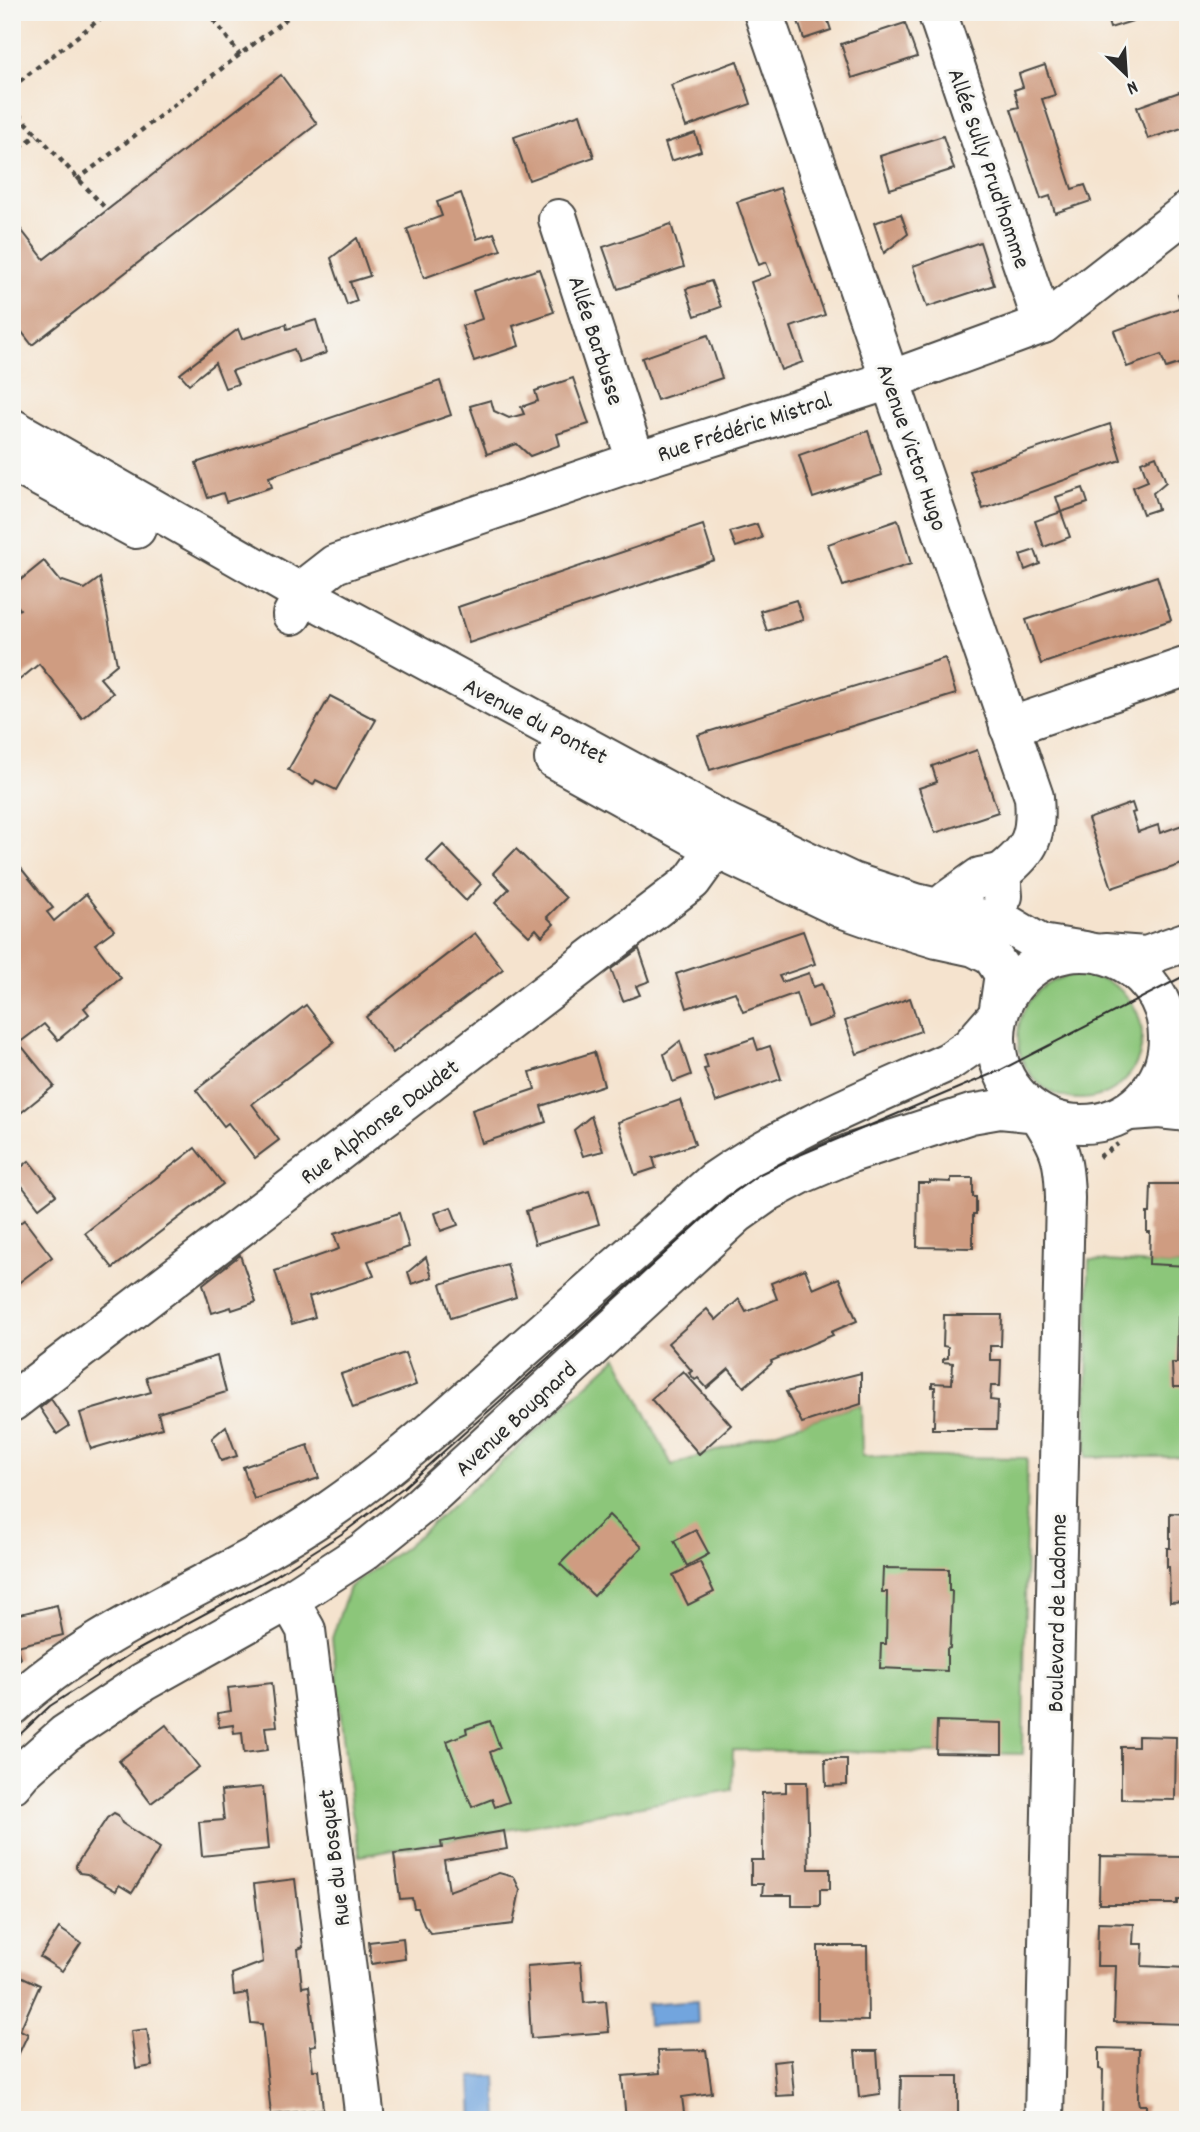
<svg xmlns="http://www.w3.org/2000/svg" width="1200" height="2132" font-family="Dekko,sans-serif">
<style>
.green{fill:#8cc67a;stroke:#5c7852;stroke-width:2}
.water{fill:#72a5de;stroke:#4e6884;stroke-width:2}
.building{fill:#cf9c81}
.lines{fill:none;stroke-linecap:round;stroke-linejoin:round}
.minor-casing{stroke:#494743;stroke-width:42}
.major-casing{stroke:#494743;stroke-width:42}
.path{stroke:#494743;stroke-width:4.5;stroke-dasharray:5 5;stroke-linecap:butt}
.minor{stroke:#fff;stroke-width:38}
.major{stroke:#fff;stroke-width:38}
.tram{stroke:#2b2b2b;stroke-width:2}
.labels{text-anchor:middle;stroke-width:6;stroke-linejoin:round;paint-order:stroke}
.street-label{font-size:24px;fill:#2b2b2b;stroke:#f6f6f2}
</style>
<rect width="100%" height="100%" fill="#f6f6f2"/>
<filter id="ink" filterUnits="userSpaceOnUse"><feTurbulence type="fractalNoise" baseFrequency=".0143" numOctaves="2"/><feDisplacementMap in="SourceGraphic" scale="14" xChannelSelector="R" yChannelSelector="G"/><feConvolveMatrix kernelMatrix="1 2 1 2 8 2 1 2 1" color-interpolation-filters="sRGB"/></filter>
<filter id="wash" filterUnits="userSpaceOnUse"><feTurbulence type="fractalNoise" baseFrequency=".00686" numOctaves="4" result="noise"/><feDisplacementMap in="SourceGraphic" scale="28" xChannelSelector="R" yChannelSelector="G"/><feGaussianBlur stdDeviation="1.57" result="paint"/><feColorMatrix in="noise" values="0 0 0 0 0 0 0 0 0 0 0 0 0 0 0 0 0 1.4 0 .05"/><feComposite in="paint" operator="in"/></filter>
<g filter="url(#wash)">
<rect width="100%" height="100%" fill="#f5e3ce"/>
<!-- green -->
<g class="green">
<circle cx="1080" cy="1037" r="62"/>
<path d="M1089,1260L1188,1266V1457H1086Z"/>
<path d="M617,1357L672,1465L861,1404L862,1456L1027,1458L1023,1754L733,1750L732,1790L360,1856L351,1808L332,1638L349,1587L404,1548L530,1437Z"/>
</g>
<!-- water -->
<g class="water">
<path d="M697,2000L698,2023L648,2026L647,2004Z"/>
<path d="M496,2076L498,2120H473L471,2077Z"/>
</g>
<g id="blocks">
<!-- building -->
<g class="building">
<path d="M795,12H825L831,30L804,39Z"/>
<path d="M1105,12H1158V13L1110,28Z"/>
<path d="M905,23L917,57L852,78L841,44Z"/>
<path d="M737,61L751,104L686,127L671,85Z"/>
<path d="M1045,65L1055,95L1042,99L1072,189L1085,185L1091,201L1055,213L1050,196L1041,199L1011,109L1019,107L1014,90L1023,87L1019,74Z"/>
<path d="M281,75L317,124L32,345L12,319V218L44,259Z"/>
<path d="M1188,89V126L1148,139L1137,107Z"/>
<path d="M580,114L594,157L529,180L514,137Z"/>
<path d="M695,133L701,151L671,161L665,143Z"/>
<path d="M943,136L954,169L890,189L880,156Z"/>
<path d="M780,188L825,315L791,327L803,362L781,370L751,282L771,275L766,262L759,265L737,202Z"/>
<path d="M461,193L477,239L494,233L501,250L424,278L407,229L442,216L437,202Z"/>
<path d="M901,214L908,234L884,253L874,223Z"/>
<path d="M671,224L684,267L618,289L603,247Z"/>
<path d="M357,238L370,276L350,282L357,301L347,305L331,258Z"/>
<path d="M980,242L994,285L927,307L913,266Z"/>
<path d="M539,269L554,312L513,326L519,346L474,361L462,326L482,319L473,291Z"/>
<path d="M711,281L721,307L695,316L686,289Z"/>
<path d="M1188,290V361L1166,368L1161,355L1127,367L1114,331L1182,307L1178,294Z"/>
<path d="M316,320L326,353L299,362L294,349L232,371L238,384L225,388L215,363L189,384L180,374L238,329L242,339L286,324L287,329Z"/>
<path d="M708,335L722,378L657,400L642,358Z"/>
<path d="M573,378L589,424L557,434L560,445L530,456L517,444L487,454L470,406L491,400L494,411L509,418L524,414L521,407L538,401L535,391Z"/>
<path d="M440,381L451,415L269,477L272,487L226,502L223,493L208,498L196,463Z"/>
<path d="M1110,424L1121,460L983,509L970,471Z"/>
<path d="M868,431L882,475L813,498L799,455Z"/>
<path d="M1156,456L1166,482L1153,493L1158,509L1143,514L1133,487L1148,481L1141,462Z"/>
<path d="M1083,488L1088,503L1061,512L1056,497Z"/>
<path d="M1061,512L1070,537L1044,547L1035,521Z"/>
<path d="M898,520L911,564L843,586L828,544Z"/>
<path d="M757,524L762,538L736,547L730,532Z"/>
<path d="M703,525L714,560L469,643L458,607Z"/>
<path d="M1035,550L1040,564L1025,570L1020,555Z"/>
<path d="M44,561L61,582L63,581L85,589L100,578L117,664L100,678L113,693L82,718L39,664L12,686V614L20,609L12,599V587Z"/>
<path d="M1157,576L1171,620L1041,664L1026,620Z"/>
<path d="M796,600L803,620L767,631L760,611Z"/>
<path d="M945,658L956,694L710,770L698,735Z"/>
<path d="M330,696L376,720L336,790L316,780L313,785L288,770Z"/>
<path d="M977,750L998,812L935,833L919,788L937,782L932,766Z"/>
<path d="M1132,803L1135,812L1132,813L1138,832L1158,825L1160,833L1188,823V862L1112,888L1088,819Z"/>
<path d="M443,845L481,884L466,901L427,861Z"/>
<path d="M516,849L566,898L547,917L554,924L542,936L536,929L529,936L495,903L509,889L493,873Z"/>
<path d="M20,867L53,908L47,912L54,921L86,894L114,930L95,944L121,978L84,1008L89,1014L58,1040L44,1024L19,1043L54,1086L12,1120V873Z"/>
<path d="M803,931L815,964L779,976L782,982L809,973L813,987L822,984L833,1018L807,1027L796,993L743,1012L735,992L687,1008L676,974Z"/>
<path d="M475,933L503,969L393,1053L366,1017Z"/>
<path d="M639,949L650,981L636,986L640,995L623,1001L611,969Z"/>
<path d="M910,998L921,1031L857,1054L845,1021Z"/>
<path d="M306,1005L334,1042L252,1104L279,1140L255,1158L228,1123L224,1126L196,1090Z"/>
<path d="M754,1038L758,1050L770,1046L781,1079L716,1102L704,1069L708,1068L704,1055Z"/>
<path d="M680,1041L691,1075L673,1082L664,1054Z"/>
<path d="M594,1052L604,1085L541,1106L546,1122L482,1143L472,1110L535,1089L530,1072Z"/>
<path d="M680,1100L695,1144L653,1158L656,1168L635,1175L618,1122Z"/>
<path d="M591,1116L603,1151L583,1156L574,1130Z"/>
<path d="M195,1148L223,1184L113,1268L85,1233Z"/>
<path d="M29,1161L56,1195L39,1208L13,1174Z"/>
<path d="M951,1178H973V1197H976V1214H973V1248L917,1247L918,1183H930V1181L951,1182Z"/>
<path d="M1151,1184H1188V1266L1149,1264L1150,1232H1147V1213H1150Z"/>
<path d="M589,1191L599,1224L535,1244L526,1211Z"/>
<path d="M451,1207L458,1225L441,1231L435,1213Z"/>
<path d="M399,1213L409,1247L368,1261L374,1276L309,1297L315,1317L292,1324L275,1271L339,1249L334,1234Z"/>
<path d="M24,1220L52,1257L12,1288V1229Z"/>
<path d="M240,1255L256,1302L232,1310L231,1307L212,1313L203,1284Z"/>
<path d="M426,1257L432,1277L412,1284L408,1272Z"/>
<path d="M507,1264L516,1297L451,1318L441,1284Z"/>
<path d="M805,1269L813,1289L839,1278L857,1321L831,1332L833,1335L771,1361L772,1363L744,1387L729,1369L707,1388L698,1378L695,1380L689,1373L692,1371L668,1343L707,1309L716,1320L739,1299L746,1312L777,1299L771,1283Z"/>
<path d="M944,1315H1002L1001,1346H990V1360H1001L1000,1386H991L990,1400L998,1401L997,1429H932V1426H934L935,1387H932V1383L952,1384L953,1363L943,1362V1359L948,1358V1347L943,1346Z"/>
<path d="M1178,1317H1188V1387H1173L1172,1363H1177Z"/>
<path d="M405,1353L416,1385L353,1408L341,1374Z"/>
<path d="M217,1356L226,1392L158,1413L162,1428L91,1449L80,1413L151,1392L146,1377Z"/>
<path d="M683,1371L731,1425L699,1454L651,1399Z"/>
<path d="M861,1373V1404L802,1423L786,1392Z"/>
<path d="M51,1399L69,1426L57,1434L40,1408Z"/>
<path d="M226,1426L237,1456L221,1461L212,1438Z"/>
<path d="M308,1445L319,1478L254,1499L243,1467Z"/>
<path d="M1170,1513L1188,1514V1601L1170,1602L1169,1567H1167V1548H1170Z"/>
<path d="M609,1515L642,1547L594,1596L560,1564Z"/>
<path d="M696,1530L709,1554L687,1566L674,1541Z"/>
<path d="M700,1562L714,1592L688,1605L673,1575Z"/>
<path d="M883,1568L949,1569V1591H952L950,1648L947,1649V1671L880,1668L881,1644H886L887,1592H882Z"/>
<path d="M57,1605L63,1635L17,1646L20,1659L12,1661V1616Z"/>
<rect x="1185" y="1643" width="3" height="49"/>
<path d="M272,1683L277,1726L265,1727L268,1750L244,1753L242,1732L234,1733L233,1725L219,1727L218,1713L231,1711L228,1688Z"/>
<path d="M490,1721L500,1748L490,1752L509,1802L495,1807L492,1799L472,1807L447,1741L467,1733L466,1729Z"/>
<path d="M937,1721L1002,1723V1754L936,1753Z"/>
<path d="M166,1725L199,1767L151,1803L119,1761Z"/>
<path d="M1138,1736L1176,1737L1175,1800L1121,1799V1747H1138Z"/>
<path d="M825,1759H847V1785L826,1786Z"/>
<path d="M786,1782H807L809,1869H830V1889H820V1906H792V1895H762L763,1884H751V1860H763L762,1793L786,1792Z"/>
<path d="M263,1787L269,1849L202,1856L199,1822L224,1820L221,1791Z"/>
<path d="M114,1813L118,1815L122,1823L160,1848L132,1893L119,1885L116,1891L87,1874L80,1873L76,1868V1865L107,1818Z"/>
<path d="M504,1831L507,1849L444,1860L449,1891L499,1873L514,1877L520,1890L513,1924L431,1934L424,1925L418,1908H414L412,1898L400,1899L394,1854L442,1848L441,1842Z"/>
<path d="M1100,1856L1188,1857V1900H1177V1904H1099Z"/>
<path d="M295,1879L303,1947L298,1949L302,1987L309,1986L316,2045L310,2046L313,2070H319L323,2109L271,2115L262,2024L251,2023L247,1993L234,1995L232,1974L263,1962L254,1884Z"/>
<path d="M1098,1923L1134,1924L1133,1944H1143L1142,1966L1188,1968V2024L1114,2022L1116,1966H1097Z"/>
<path d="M59,1928L81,1943L62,1971L40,1957Z"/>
<path d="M403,1938L405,1959L371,1964L369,1942Z"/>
<path d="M818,1946H867L868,2021L818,2020Z"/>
<path d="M581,1962L584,2003L606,2001L609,2032L531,2038L527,1966Z"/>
<path d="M12,1972L40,1985L20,2030L28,2034L12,2068Z"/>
<path d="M147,2029L152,2066L136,2069L131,2031Z"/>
<path d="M1099,2048L1139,2049L1138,2100L1139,2105H1146V2120H1102L1103,2070L1099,2069Z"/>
<path d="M706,2050L712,2093L682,2097L685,2120H626L622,2076L660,2073L658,2051Z"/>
<path d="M855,2051H877L880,2094L859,2097Z"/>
<path d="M791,2060L794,2095L776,2096L773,2062Z"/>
<path d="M901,2076H958V2120H900Z"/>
</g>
</g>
</g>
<g filter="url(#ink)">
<use href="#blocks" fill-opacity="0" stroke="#494743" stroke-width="2"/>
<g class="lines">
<defs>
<g id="minor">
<path d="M763,12L1034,797C1037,835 1032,849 1001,873"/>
<path d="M937,12L1043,324"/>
<path d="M558,219L636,461"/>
<path d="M12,428L303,594L727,823L852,882L916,903L1009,925L1041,944L1085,951"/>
<path d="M12,462L136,529"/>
<path d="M292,615L308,585L335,564L636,461L890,380L1043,324L1188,211"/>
<path d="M1009,727L1188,666"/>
<path d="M554,759L715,848L841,908L878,921L937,939L974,947L992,956L1004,974L998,1015"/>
<path d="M939,929L948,900L980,877L1001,873L1003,896"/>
<path d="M1169,1045L1181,1074L1188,1079"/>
<path d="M1130,1111L1159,1109L1188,1112"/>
<path d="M1038,1113C1060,1147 1064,1157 1065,1198L1044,2120"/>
<path d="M12,1402L692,881L710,856L726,825"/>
<path d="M289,1600L306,1630L365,2120"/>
</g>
<g id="major">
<circle cx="1082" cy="1038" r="86"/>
<path d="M1105,953L1146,956L1188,941"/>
<path d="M12,1706C103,1621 226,1582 327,1512C390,1469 446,1418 503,1367C573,1305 643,1243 714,1181C786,1131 868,1098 948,1062L970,1047L998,1015"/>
<path d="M12,1784L22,1772L65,1734L143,1682L289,1600L363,1552L420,1506L737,1214L768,1192L802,1174L851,1153L971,1114L1000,1109L1038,1113"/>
</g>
</defs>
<!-- minor casing -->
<use href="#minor" class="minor-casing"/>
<!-- major casing -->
<use href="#major" class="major-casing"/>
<!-- path -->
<g class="path">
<path d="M208,12L240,55"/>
<path d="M513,12L514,13"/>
<path d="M12,87L109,12"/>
<path d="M12,107L107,210"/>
<path d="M12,153L37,135"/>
<path d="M77,180L295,12"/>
<path d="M1099,1157L1118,1144"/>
</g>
<!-- minor -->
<use href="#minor" class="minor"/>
<!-- major -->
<use href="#major" class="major"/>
<!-- tram -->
<path class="tram" d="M12,1742L50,1706L132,1653L275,1576L343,1533L404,1487L725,1199L758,1175L795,1157L1001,1070L1188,974"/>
</g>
</g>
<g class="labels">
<!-- street labels -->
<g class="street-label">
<text transform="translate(990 168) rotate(71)" y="8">Allée Sully Prud'homme</text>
<text transform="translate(597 340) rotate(72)" y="8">Allée Barbusse</text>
<text transform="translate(744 426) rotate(-18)" y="8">Rue Frédéric Mistral</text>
<text transform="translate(913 447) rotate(71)" y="8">Avenue Victor Hugo</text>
<text transform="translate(536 720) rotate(28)" y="8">Avenue du Pontet</text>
<text transform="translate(379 1121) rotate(-37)" y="8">Rue Alphonse Daudet</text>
<text transform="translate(515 1418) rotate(-43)" y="8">Avenue Bougnard</text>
<text transform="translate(1056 1613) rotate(-89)" y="8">Boulevard de Ladonne</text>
<text transform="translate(333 1858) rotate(-97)" y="8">Rue du Bosquet</text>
</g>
</g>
<!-- margin -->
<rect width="1200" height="2132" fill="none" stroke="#f6f6f2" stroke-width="42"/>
<!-- north arrow -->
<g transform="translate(1126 74) rotate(155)" stroke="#f6f6f2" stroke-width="5" paint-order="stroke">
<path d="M0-5L12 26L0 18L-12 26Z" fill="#2b2b2b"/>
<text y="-10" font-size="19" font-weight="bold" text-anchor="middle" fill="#2b2b2b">N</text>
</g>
</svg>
